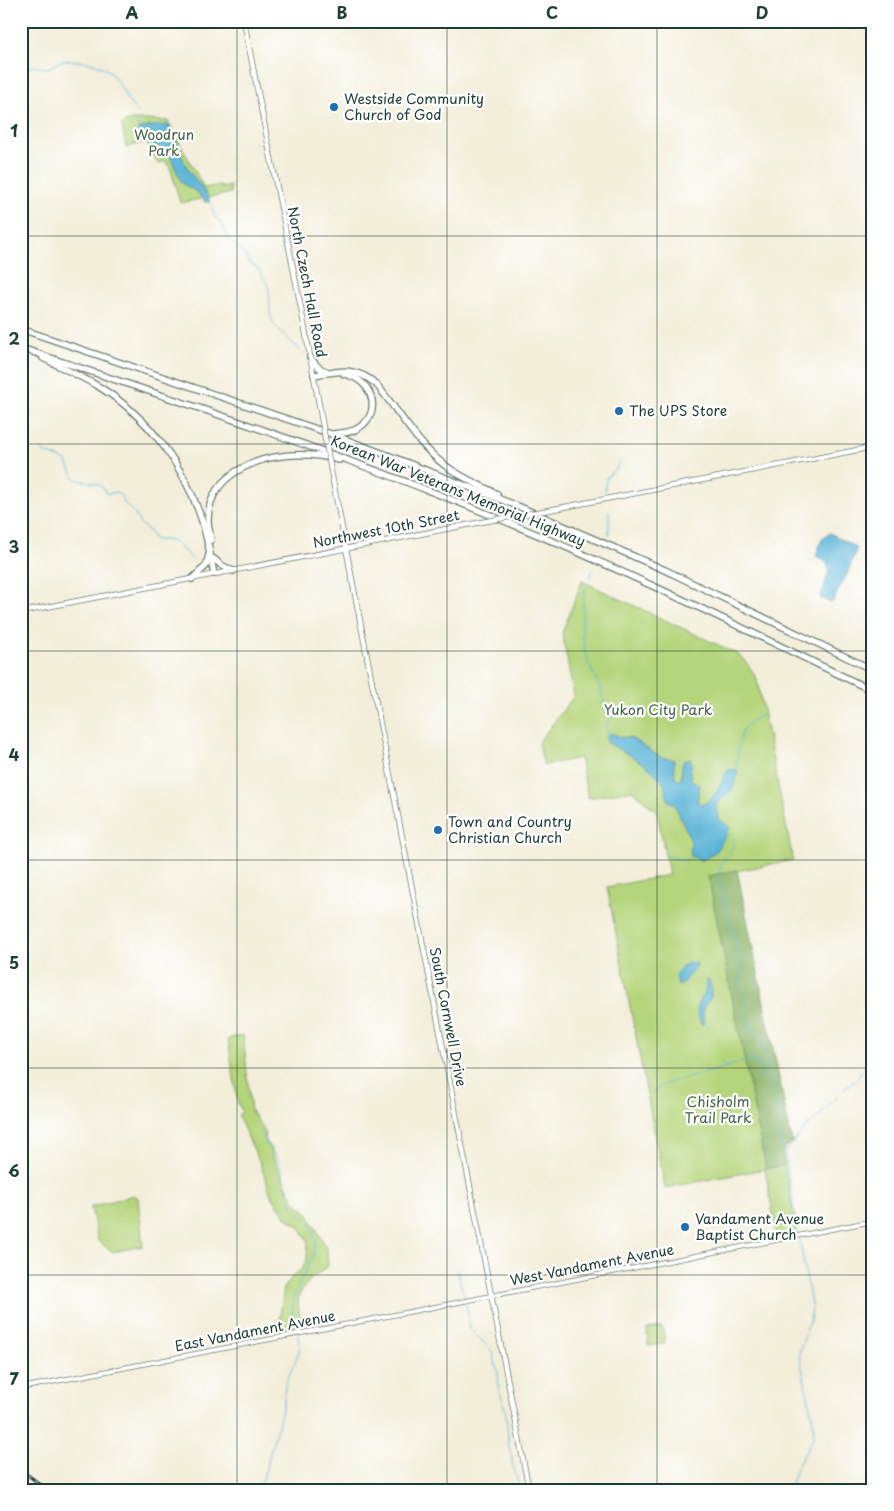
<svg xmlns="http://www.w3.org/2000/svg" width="894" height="1511" font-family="'Playpen Sans',sans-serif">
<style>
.green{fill:#b5d57c;stroke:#6a8958}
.forest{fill:#90b66c;stroke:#587a50}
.water{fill:#59b3d7;stroke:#3c7886}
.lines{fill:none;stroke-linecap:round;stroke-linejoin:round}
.stream{stroke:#59b3d7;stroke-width:1}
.tertiary-casing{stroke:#697b6e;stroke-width:5.5}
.secondary-casing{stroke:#697b6e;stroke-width:6}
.motorway-casing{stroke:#697b6e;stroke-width:8}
.tertiary{stroke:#fff;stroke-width:4}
.secondary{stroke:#fff;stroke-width:4.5}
.motorway{stroke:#fff;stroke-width:5.5}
.rail-casing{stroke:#1f3d34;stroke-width:3}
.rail{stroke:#fff;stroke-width:1;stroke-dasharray:4;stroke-linecap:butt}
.secondary-bridge-casing{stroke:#697b6e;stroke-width:6;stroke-linecap:butt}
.secondary-bridge{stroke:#fff;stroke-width:4.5}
.grid{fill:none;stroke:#1f3d34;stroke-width:1;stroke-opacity:0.55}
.poi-dot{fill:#1f6fb2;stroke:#fff;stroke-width:2}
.labels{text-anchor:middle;stroke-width:4.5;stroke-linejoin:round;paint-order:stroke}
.poi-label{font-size:14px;fill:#1f3d34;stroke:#fff;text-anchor:start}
.park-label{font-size:14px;fill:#446346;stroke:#fff}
.street-label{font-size:14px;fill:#1f3d34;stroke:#fff}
.neatline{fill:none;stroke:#1f3d34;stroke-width:2}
.grid-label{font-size:16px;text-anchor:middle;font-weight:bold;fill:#1f3d34}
</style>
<rect width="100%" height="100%" fill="#fff"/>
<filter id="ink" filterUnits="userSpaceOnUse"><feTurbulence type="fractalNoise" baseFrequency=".02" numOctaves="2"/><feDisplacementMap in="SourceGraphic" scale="10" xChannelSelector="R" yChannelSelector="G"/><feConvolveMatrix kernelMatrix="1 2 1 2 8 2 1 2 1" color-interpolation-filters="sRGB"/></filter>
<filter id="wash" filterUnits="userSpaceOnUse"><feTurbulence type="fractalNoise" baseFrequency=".0096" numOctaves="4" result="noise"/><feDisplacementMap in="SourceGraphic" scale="20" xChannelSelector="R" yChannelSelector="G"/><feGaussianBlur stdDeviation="1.12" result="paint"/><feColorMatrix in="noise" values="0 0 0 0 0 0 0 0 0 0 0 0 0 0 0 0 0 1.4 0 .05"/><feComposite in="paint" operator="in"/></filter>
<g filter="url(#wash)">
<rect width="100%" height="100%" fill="#f3eeda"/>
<!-- green -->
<g class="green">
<path d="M133,120H146L168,121L204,188L221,185L222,188L230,186L231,193L180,203L171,170L165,161L158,164L146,141L126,148L122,125L125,122Z"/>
<path d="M582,581L737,654C746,661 752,669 757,680L793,860L737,871L792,1142L782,1152L796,1228L794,1233L777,1237L765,1169L665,1188L607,887L669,875L657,812L632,790L588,798L580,758L544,765L538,743L574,696L562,633Z"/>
<path d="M243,1035L251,1111L264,1130L266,1142L294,1201L307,1212L327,1249L328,1266C313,1278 294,1289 299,1310C300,1316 303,1323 305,1329L277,1334L284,1288L293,1276L301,1270L307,1259L308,1241L299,1226L288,1219L271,1195L260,1163L238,1116L242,1111L238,1104L228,1040L230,1038Z"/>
<path d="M133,1195L138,1198L143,1246L113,1252L98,1241L91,1207Z"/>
<path d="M661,1327L663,1329L665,1344L648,1346L647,1329Z"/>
</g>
<!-- forest -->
<path class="forest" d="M737,870L792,1142L782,1152L785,1165L766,1169L708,876Z"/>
<!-- water -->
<g class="water">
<path d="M168,125C176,133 176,144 181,154C183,159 185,164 188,169C193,178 208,193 210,202H205L198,193L182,183L169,154H166C164,152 162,148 160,147C153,142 129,147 139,129L151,126Z"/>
<path d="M830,533L857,548L848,572L832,603L820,598L829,571L827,563L816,556L822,539Z"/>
<path d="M610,733L621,737L631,738L660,757L672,759L674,760L675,778L678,780H681L682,765L684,760L690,759L692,762L690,770L691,780L700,786L697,802L703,804C720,797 722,773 729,770C730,769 736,770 737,770C738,789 727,793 716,805L718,818L727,825L730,828L717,851L701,861L691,856L690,850L691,841L674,803L669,802C666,796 666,788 663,783C651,764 626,754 608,743L606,737Z"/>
<path d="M694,962L697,964L696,967L681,985L678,986L675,977C679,968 684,963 694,962Z"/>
<path d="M709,979C710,983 712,991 711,996C710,1002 703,1003 703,1011C703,1016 705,1019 704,1024H701C696,1008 694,1007 705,994L706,981Z"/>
</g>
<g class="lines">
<!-- stream -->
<g class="stream">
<path d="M21,72L33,66L48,68C53,66 57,62 62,61C73,59 96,63 105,68C115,74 123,91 128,101C131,106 136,107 138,113"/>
<path d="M136,121L139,128"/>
<path d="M210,202L215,217L221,222L228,239L244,253L249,263L257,268L266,281L269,289L270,314L274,325L304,354"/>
<path d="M40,448L44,452L66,461L75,479L98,484L102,487L107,494L117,492L121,496L123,502L135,514L140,524L148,530L155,540H168L176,543L192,559"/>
<path d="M605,490L606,478L617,468L619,462"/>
<path d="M609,511V534"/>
<path d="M590,577L593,570"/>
<path d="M586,586L583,602L582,634L587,660L601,691L605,708L610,717V720L606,727L608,735"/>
<path d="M735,770C744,742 730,731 762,715"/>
<path d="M727,833L732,837L735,843L722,863L719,872V881L723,892L728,920L732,927L737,942L738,952L741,958L742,970L740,983L748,1001L745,1015L763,1043L778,1120L779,1137L785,1154L798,1234"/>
<path d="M667,857L687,860L692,857"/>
<path d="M704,1022L712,1029"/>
<path d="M721,1061L725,1067"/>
<path d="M699,1075L749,1060L760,1063L761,1068V1083"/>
<path d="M843,1089C861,1079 863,1069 873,1052"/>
<path d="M652,1093C664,1081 680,1080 696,1076"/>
<path d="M261,1131C266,1144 277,1155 281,1168C285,1179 285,1191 291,1202C302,1220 321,1226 314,1252C302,1283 286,1298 296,1332"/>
<path d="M785,1153L804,1129L821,1114L837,1097"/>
<path d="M457,1271L465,1299"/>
<path d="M466,1303L470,1329L492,1351L498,1373L499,1389L506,1414L508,1437V1445L512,1456V1463L517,1478L519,1490"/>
<path d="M256,1490L262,1482L278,1425L284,1400L285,1385L299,1352L300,1347L298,1336"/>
<path d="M791,1490V1483L796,1469L814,1436L813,1421L799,1353L810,1321L812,1309L799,1237"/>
</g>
</g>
</g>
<g filter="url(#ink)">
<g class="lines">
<defs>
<path id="tertiary" d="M21,1388L873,1221"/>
<g id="secondary">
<path d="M244,21C269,153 298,284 321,416"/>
<path d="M331,471L529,1490"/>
<path d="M549,510L873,447"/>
<path d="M21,612L487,521"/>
</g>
<g id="motorway">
<path d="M21,329L331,434L395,458L520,507L665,570L873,670"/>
<path d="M21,348C160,395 299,440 435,493C585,551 729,621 873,691"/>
<path d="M310,357C315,364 319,370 329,372"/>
<path d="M43,358C63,368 83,377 101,388C148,417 182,463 200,515C207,534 210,555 214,574"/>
<path d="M314,375C339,371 355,366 376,384C399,411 417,445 446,466C462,478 480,485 497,494"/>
<path d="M333,434C342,433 352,433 360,427C384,410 370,378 344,374"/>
<path d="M211,540C210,534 208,527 208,521C208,470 267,452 309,455C319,455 329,458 339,460"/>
<path d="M214,559L221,565L233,571"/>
<path d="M192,579L206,566L209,555"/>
</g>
</defs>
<!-- tertiary casing -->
<use href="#tertiary" class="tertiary-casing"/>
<!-- secondary casing -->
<use href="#secondary" class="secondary-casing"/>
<!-- motorway casing -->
<use href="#motorway" class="motorway-casing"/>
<!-- tertiary -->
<use href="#tertiary" class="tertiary"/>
<!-- secondary -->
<use href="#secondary" class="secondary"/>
<!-- motorway -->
<use href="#motorway" class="motorway"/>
<defs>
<path id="rail" d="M21,1470L48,1490"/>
</defs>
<!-- rail casing -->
<use href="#rail" class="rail-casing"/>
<!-- rail -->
<use href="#rail" class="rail"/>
<defs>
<g id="secondary-bridge">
<path d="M321,416L331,471"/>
<path d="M487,521L549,510"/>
</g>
</defs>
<!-- secondary-bridge casing -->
<use href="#secondary-bridge" class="secondary-bridge-casing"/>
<!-- secondary-bridge -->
<use href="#secondary-bridge" class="secondary-bridge"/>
</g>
</g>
<!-- grid -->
<path class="grid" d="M237,21V1490M447,21V1490M657,21V1490M21,236H873M21,444H873M21,651H873M21,860H873M21,1068H873M21,1275H873"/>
<!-- markers -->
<g class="poi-dot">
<circle cx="334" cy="107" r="5"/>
<circle cx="619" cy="411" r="5"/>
<circle cx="438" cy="830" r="5"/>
<circle cx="685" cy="1227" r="5"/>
</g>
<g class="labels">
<!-- poi labels -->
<g class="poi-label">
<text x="344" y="104">Westside Community<tspan x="344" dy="16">Church of God</tspan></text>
<text x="629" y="416">The UPS Store</text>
<text x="448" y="827">Town and Country<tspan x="448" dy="16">Christian Church</tspan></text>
<text x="695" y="1224">Vandament Avenue<tspan x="695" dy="16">Baptist Church</tspan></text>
</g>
<!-- park labels -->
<g class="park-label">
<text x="164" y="140">Woodrun<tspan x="164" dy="16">Park</tspan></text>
<text x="658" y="715">Yukon City Park</text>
<text x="718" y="1107">Chisholm<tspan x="718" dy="16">Trail Park</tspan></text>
</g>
<!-- street labels -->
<g class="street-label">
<text transform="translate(307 282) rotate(79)" y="5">North Czech Hall Road</text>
<text transform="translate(458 491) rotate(22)" y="5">Korean War Veterans Memorial Highway</text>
<text transform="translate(386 529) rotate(-11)" y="5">Northwest 10th Street</text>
<text transform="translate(448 1017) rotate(79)" y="5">South Cornwell Drive</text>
<text transform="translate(592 1265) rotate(-11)" y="5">West Vandament Avenue</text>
<text transform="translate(255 1331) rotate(-11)" y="5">East Vandament Avenue</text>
</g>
</g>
<!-- margin -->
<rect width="894" height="1511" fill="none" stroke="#fff" stroke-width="55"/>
<rect x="28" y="28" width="838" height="1456" class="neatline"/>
<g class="grid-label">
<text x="132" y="19">A</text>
<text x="342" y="19">B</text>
<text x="552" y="19">C</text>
<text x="762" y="19">D</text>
<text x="14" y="137">1</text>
<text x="14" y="345">2</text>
<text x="14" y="553">3</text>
<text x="14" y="761">4</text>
<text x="14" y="969">5</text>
<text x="14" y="1177">6</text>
<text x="14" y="1385">7</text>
</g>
</svg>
